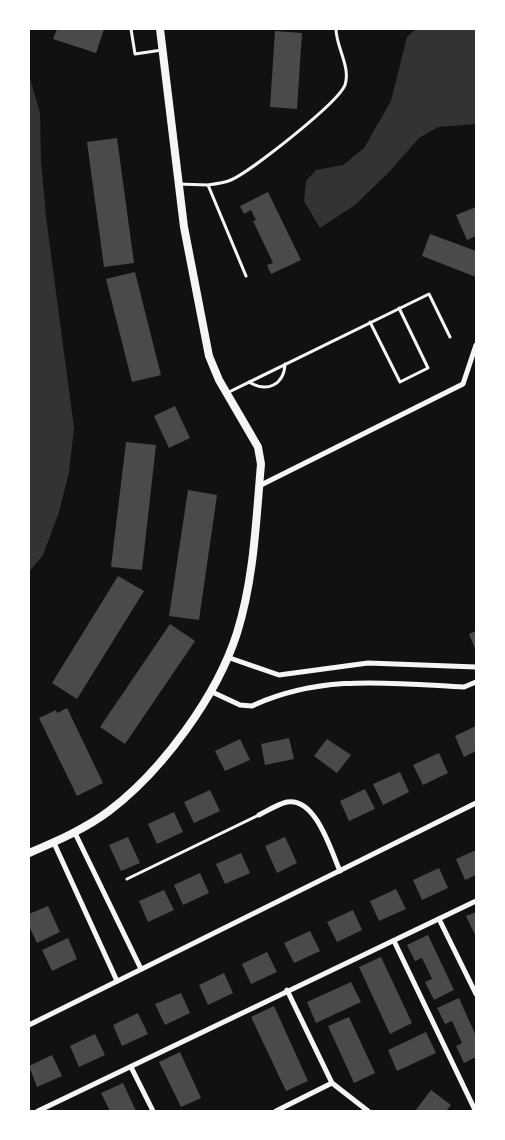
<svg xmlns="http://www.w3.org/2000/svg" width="505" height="1140" font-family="Montserrat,sans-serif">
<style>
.water{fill:#333}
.building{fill:#4a4a4a}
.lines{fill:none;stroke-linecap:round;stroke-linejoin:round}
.service{stroke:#f5f5f5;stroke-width:3}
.minor{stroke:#f5f5f5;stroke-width:5}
.tertiary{stroke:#f5f5f5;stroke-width:8}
</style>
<rect width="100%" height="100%" fill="#111"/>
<!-- water -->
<g class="water">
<path d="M416,29H476V124L438,127L419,138L389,172L355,205L320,228L304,201L306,181L316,170L343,165L364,148L391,101L407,37Z"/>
<path d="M29,75L40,113L41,161L46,217L74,428L69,472L59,512L43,555L29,572Z"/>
</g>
<!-- building -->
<g class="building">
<path d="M57,29H104L96,53L53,39Z"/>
<path d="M275,31L302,33L297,109L270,107Z"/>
<path d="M117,138L134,263L104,267L87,142Z"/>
<path d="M268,192L301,260L271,274L267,265L273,263L253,221L256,220L251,210L244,214L240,206Z"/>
<path d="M476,207V236L467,240L456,215Z"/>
<path d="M430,234L476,251V277L422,256Z"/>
<path d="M135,272L161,375L132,382L106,279Z"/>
<path d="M175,406L190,438L169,448L154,416Z"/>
<path d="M126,442L156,445L142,570L111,567Z"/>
<path d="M188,490L217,495L199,620L169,616Z"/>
<path d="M118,576L144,591L77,699L52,683Z"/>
<path d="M170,624L195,641L125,744L100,727Z"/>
<path d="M476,631V651L469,634Z"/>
<path d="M67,708L103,783L77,796L39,718L56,710L57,713Z"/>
<path d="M476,726V751L464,757L455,736Z"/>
<path d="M289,738L294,759L265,765L261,744Z"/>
<path d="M240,739L250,760L225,771L215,751Z"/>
<path d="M327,739L351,755L337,773L314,756Z"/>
<path d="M439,753L448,773L423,785L413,765Z"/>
<path d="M400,772L409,792L383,805L373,784Z"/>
<path d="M365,789L375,809L349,821L340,801Z"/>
<path d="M210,790L220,811L194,823L184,802Z"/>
<path d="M174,812L183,832L157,844L148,824Z"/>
<path d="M128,837L140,863L121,871L109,845Z"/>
<path d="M285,837L297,863L277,873L265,846Z"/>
<path d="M476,850V875L465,880L456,859Z"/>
<path d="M241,853L250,873L225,884L216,864Z"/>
<path d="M439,868L448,888L422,900L413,880Z"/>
<path d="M200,873L209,893L183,905L174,885Z"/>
<path d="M396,889L406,909L379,921L370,901Z"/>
<path d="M164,890L174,910L148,922L139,901Z"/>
<path d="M48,906L60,932L37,943L29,926V914Z"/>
<path d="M353,910L362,930L337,942L327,922Z"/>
<path d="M476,912V937L466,916Z"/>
<path d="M310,931L320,951L294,963L284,943Z"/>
<path d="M428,935L454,990L434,1000L425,982L432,979L422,958L415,961L407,945Z"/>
<path d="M68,938L77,959L52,971L42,950Z"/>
<path d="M267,952L277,972L251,984L242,964Z"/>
<path d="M381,957L412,1023L390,1034L359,967Z"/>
<path d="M224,973L233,993L208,1005L199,985Z"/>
<path d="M351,982L361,1002L316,1023L307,1002Z"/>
<path d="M181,993L190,1013L165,1025L155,1004Z"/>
<path d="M459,998L476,1036V1057L464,1063L456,1046L462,1043L452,1021L445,1024L437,1008Z"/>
<path d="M274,1006L308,1081L286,1091L251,1017Z"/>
<path d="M138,1013L148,1034L122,1046L113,1025Z"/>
<path d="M349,1017L375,1073L354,1083L328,1026Z"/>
<path d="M426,1032L436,1053L397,1071L388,1050Z"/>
<path d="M95,1034L105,1055L79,1067L70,1046Z"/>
<path d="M180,1052L201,1098L181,1107L159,1062Z"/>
<path d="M52,1055L62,1076L37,1087L29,1066Z"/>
<path d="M123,1083L136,1111H110L101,1093Z"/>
<path d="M431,1090L451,1105L446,1111H415Z"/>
</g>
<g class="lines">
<!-- service -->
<g class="service">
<path d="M131,29L135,54L162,50"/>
<path d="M178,184L208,185L246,276"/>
<path d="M208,185C216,184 224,183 231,180C251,171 338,103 345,85C351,67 336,47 336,29"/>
<path d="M370,322L400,382L428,368L399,308"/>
<path d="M249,382C267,393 284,385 285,364"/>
<path d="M227,393L429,294L450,337"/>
<path d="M127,879L259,815"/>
</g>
<!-- minor -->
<g class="minor">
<path d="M259,486L463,384L476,345"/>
<path d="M227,657L279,675L368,663L476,667"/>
<path d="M210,691L240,705L252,706C321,674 390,683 464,687L476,682"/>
<path d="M259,815C267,811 278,804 287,802C316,797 331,851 340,871"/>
<path d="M75,833L141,969"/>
<path d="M54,843L117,981"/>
<path d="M439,919L476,994"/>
<path d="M394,941L475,1110"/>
<path d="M287,990L332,1083L368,1111"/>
<path d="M29,1025L476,803"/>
<path d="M131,1067L153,1111"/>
<path d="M38,1111L476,901"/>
<path d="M276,1111L332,1083"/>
</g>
<!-- tertiary -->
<path class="tertiary" d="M29,853C57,841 85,829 109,811C162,771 217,696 237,633C254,579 256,521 261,464L258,447L219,380L209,356L184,227L160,29"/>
</g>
<!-- border -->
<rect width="505" height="1140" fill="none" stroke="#ffffff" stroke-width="60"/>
</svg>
